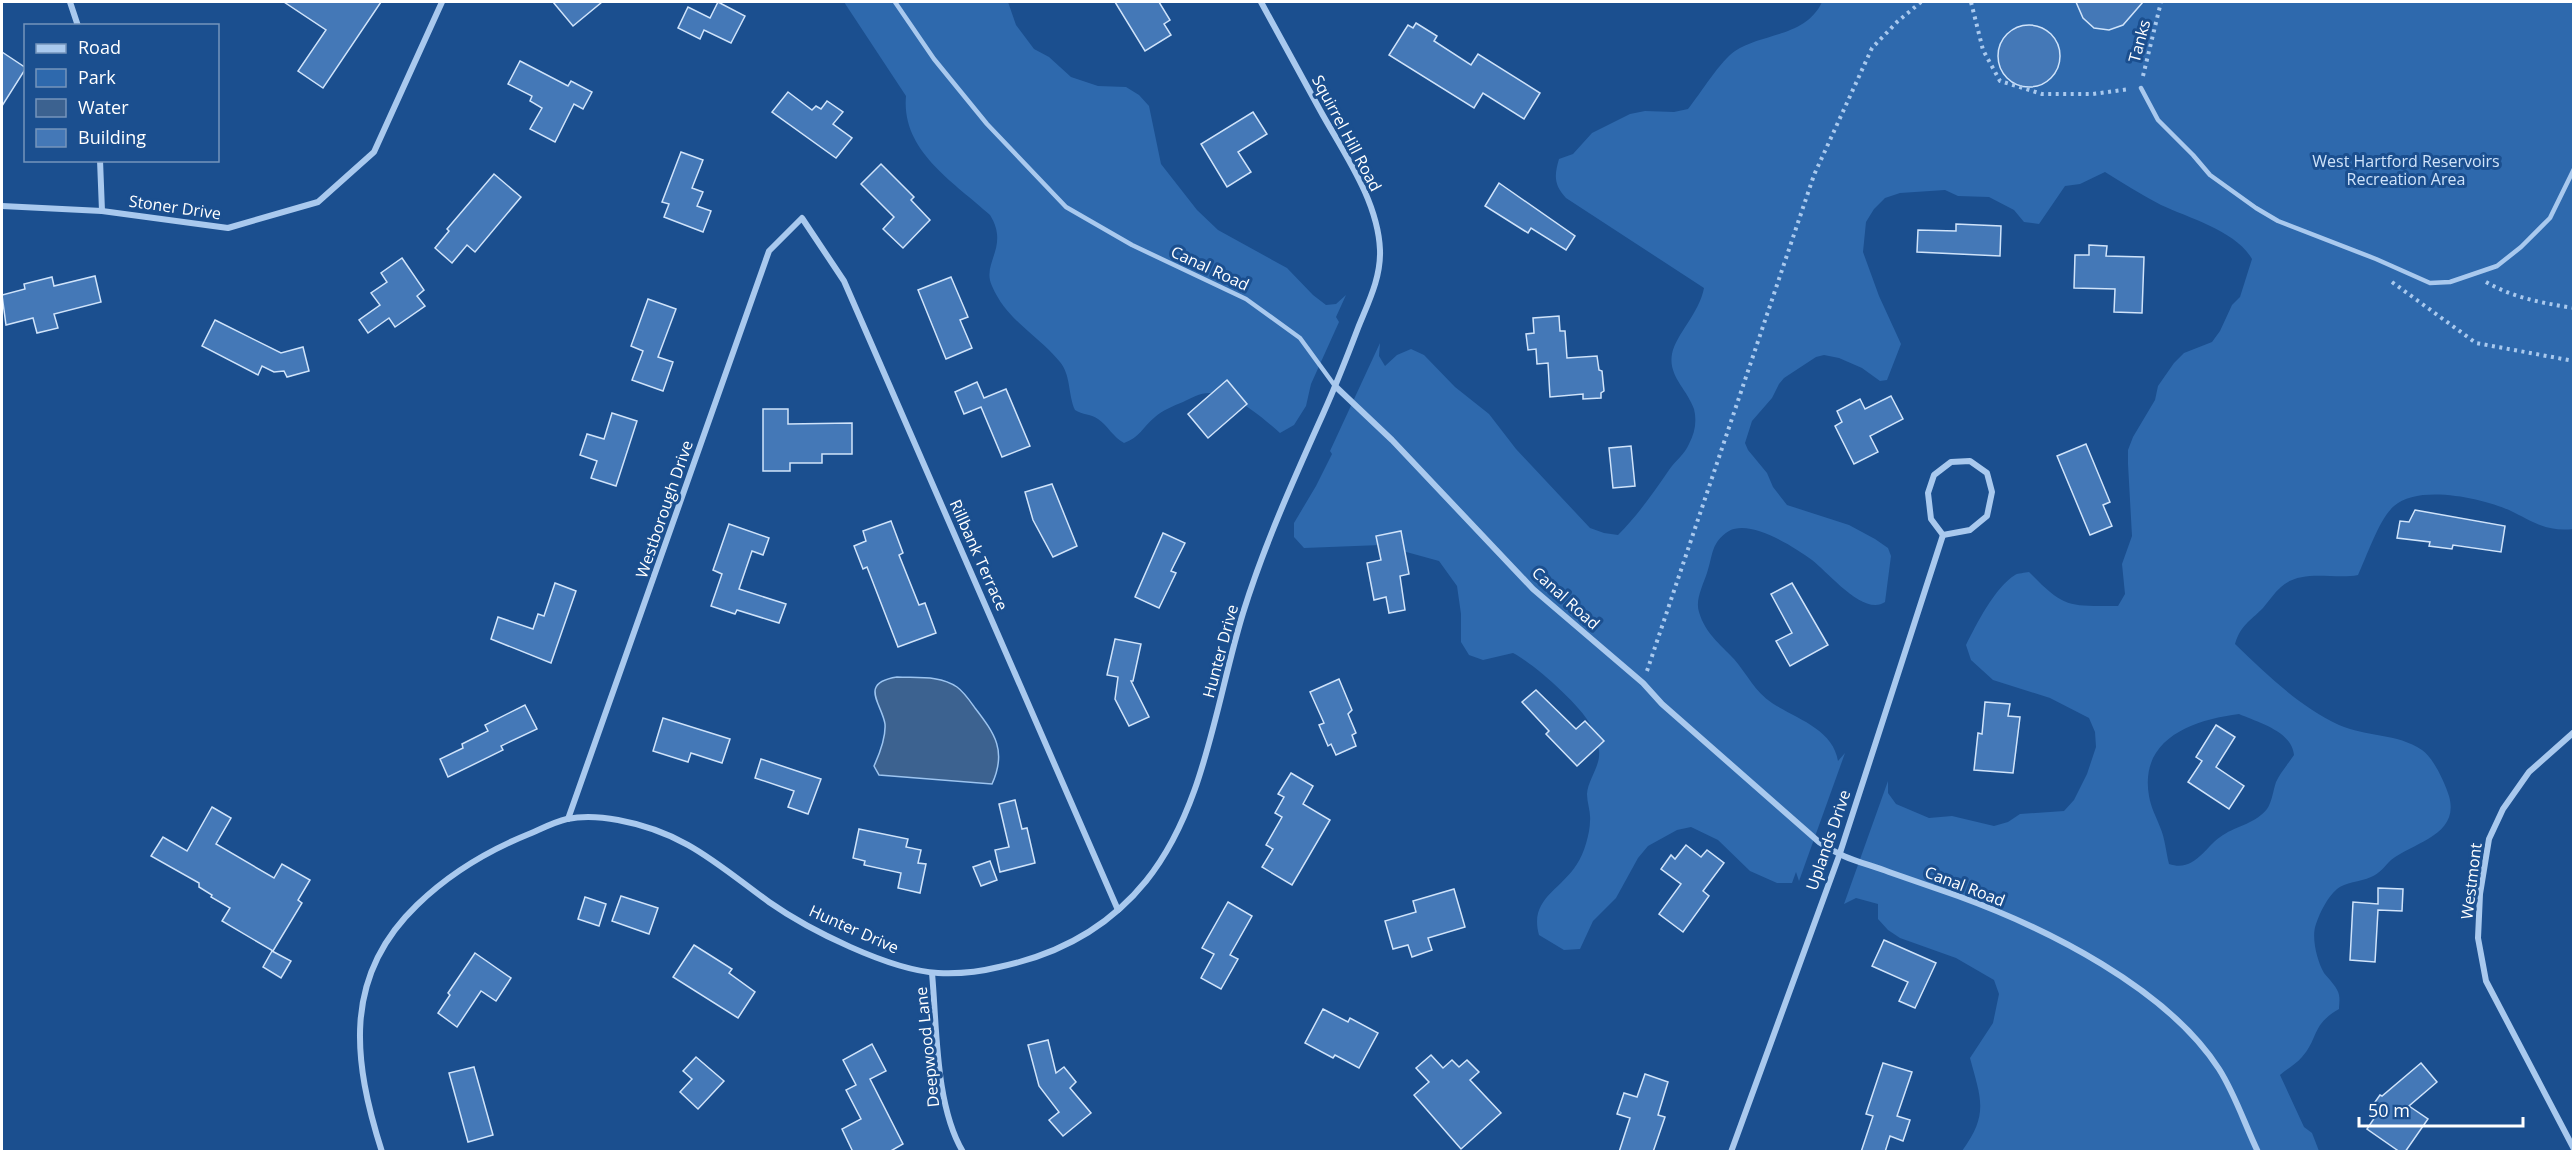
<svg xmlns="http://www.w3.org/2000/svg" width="2575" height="1153" font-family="'Open Sans',sans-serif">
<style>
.green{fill:#2e69ad;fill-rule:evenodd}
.water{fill:#3c6290;stroke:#9cc4f0;stroke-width:1.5}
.building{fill:#4478b7;stroke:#cfe3fa;stroke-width:1.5}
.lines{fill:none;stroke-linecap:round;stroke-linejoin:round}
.path{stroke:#a9c9ee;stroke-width:4;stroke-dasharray:3 4.5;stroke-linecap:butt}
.service{stroke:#a9c9ee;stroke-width:4.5}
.minor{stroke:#a9c9ee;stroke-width:6}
.labels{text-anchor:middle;stroke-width:6;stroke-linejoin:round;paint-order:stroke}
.street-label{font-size:16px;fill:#fff;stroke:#1b4f8f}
.park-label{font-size:16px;fill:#cfe3fa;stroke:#1b4f8f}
</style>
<rect width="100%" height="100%" fill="#1b4f8f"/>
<!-- green -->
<g class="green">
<path d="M844,2H1008L1016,25L1034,49L1049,57L1071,77L1098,86L1126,87L1139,95L1149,106L1161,164L1197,210L1218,230L1287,268L1313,295L1326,305L1336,304L1346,295L1336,317L1339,322L1311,384L1306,406L1294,425L1280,433C1263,418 1234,392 1209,393C1200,393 1191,398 1183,402C1173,406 1163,410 1155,417C1143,427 1139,438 1124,443C1113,437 1108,426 1098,419C1092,414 1082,415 1075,410C1068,395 1071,375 1060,362C1037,334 1007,321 992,286C981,263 1010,247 990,215C954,182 901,151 906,96Z"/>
<path d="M1822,2H2573V529C2546,532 2532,521 2509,510C2482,498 2418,484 2394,506C2379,519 2367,556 2358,575C2334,580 2302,568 2281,587C2274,593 2269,601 2263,608C2249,622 2241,625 2235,644C2267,675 2299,706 2339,725C2366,737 2397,733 2422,750C2433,757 2445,783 2449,796C2460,835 2415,842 2391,860C2384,867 2380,873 2371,877C2360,882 2345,882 2337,889C2327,898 2320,912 2316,924C2311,937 2317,961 2324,973C2329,979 2338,988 2339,995C2340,1000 2339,1005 2339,1009C2311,1025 2319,1038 2302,1057C2296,1064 2287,1069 2280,1075L2304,1127L2312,1133L2319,1151H1962C1989,1114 1981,1099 1970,1058L1993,1023L1999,994L1994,980L1956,958L1900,938L1888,930L1878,919V904L1856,898L1844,904L1888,781V793L1896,804L1929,818L1952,816L1994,826L2008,822L2020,814L2064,811L2074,800L2087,774L2096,747L2095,732L2089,718L2050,698L1993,680L1971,660L1966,645C1976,625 1995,587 2015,575C2018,573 2025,573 2029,572C2065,609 2068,606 2118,606L2125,594L2122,564L2132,536L2128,464V450L2133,437L2155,400L2158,386L2174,363L2184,353L2212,342L2220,331L2232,305L2240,297L2252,259C2236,231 2189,218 2161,205C2142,195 2123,183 2105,172L2080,184L2065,186L2039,224L2024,222L2014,210L1989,197L1958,196L1945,190L1900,193L1885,198L1874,209L1866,222L1863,252L1879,296L1901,344L1887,380L1880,381L1862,368L1839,358L1824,355L1816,357L1784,378L1779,384L1772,398L1752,421L1745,443L1748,450L1767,473L1773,487L1787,505L1849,525L1875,539L1888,548L1891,556L1885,602C1864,617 1828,572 1812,560C1794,547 1751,519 1729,531C1711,542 1713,555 1707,573C1703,585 1695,600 1699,612C1705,633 1720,644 1734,659C1747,674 1755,692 1772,703C1797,719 1833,729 1838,761L1845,753L1799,881L1796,872L1792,883H1777L1750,871L1718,840L1691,827L1677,830L1648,846L1638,858L1616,898L1593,921L1580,949L1564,950L1539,935C1529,899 1560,891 1577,864C1584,854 1590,833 1590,821C1591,812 1587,803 1587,794C1588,779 1601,766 1599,750C1597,743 1594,731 1590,724C1579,704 1534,664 1513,653L1483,660L1469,655L1461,642V614L1457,586L1439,561L1381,545L1304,548L1294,537V523L1316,486L1332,454L1330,451L1380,343L1379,356L1385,366L1397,355L1411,349L1424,355L1455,387L1489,414L1516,449L1590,528L1604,533L1618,535C1638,515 1654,492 1669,470C1675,461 1685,454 1689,444C1695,433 1697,421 1694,409C1687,389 1668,376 1672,354C1676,334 1699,314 1704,288L1566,198C1554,185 1554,176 1559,159L1573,154L1592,133L1630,114L1645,111L1674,112L1688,109C1700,94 1721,60 1735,51C1762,33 1806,37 1822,2ZM2239,714C2257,722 2292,731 2294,755C2288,764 2280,773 2276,782C2273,791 2272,802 2267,809C2256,823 2237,826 2223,835C2205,846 2195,873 2169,864C2166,852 2165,838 2160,827C2156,816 2151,808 2149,796C2139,739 2192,720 2239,714Z"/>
</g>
<!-- water -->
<path class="water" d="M897,677C917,678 940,675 957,687C964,692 970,701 975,708C995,734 1007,751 992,784L879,775L874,766C879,755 886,737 885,724C882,704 858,683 897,677Z"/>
<!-- building -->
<g class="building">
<path d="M284,2H381L323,88L298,71L326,30Z"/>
<path d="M553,2H602L573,26Z"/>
<path d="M718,2L745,16L731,43L704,30L700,39L678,28L688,7L710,18Z"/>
<path d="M1115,2H1159L1170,20L1164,24L1171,35L1145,51Z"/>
<path d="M2076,2H2143L2123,25L2109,30L2094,28L2083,18Z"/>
<path d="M1416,23L1437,36L1434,41L1471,65L1478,54L1540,93L1524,119L1483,93L1474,108L1389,55L1408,25L1413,28Z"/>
<circle cx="2029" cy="56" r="31"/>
<path d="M2,52L26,68L2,106Z"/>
<path d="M520,61L568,86L571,81L592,92L583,109L574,104L555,142L530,129L542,108L530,101L532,96L508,84Z"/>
<path d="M788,92L812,110L816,106L821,109L827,101L843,112L833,124L852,138L836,158L772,112Z"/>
<path d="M1253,112L1267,134L1238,152L1251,172L1227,187L1201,144Z"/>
<path d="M681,152L703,160L692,188L703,192L697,206L711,211L703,232L664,217L669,204L662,202Z"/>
<path d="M881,164L914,197L911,200L930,220L903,248L883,229L894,217L861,184Z"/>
<path d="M494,174L521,197L475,252L467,245L452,263L435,248L449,231L447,229Z"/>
<path d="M1499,183L1575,236L1566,250L1531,228L1528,233L1485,206Z"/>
<path d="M1956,224L2001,226L2000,256L1917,252L1918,230L1956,231Z"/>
<path d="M2089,245L2107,246L2106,256L2144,257L2142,313L2114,312L2115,289L2074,288L2075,255H2089Z"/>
<path d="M402,258L424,290L417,296L425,306L395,327L389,318L368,333L359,320L380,305L371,293L387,282L381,273Z"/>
<path d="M95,276L101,302L54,314L58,328L37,333L33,318L6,325L2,295L25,289L24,284L52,277L54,286Z"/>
<path d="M951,277L968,317L960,320L972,348L946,359L918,290Z"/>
<path d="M648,299L676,309L658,357L673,362L663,391L632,380L643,351L631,346Z"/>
<path d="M1559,316L1560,331H1565L1567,358L1597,356L1599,370L1602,371L1604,391L1601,393V398L1583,399V394L1550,397L1548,363L1537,364L1536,349L1528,350L1526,334L1534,333L1533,318Z"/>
<path d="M215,320L281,353L303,347L309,371L287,377L284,371L274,372L262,366L258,375L202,346Z"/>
<path d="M1227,380L1247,404L1208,438L1188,414Z"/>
<path d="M977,382L984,398L1006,389L1030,446L1002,457L981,407L964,414L955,392Z"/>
<path d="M1891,396L1903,419L1870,436L1878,452L1854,464L1835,426L1842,422L1837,411L1860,399L1865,409Z"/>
<path d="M763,409H788V424L852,423V454H822V463H790V471H763Z"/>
<path d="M612,413L637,421L616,486L591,478L597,461L580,455L587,434L604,439Z"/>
<path d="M2086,444L2110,502L2103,505L2112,526L2090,535L2057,456Z"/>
<path d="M1631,446L1635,486L1613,488L1609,448Z"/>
<path d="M1052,484L1077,546L1053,557L1033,520L1025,492Z"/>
<path d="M2415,510L2505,526L2501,552L2453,545L2452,549L2429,546L2430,542L2397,538L2400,521L2409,522Z"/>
<path d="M891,521L903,553L899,555L919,605L925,603L936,633L898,647L867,567L863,569L854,546L866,541L863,531Z"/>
<path d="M729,524L769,538L763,555L752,551L739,589L786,604L779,623L737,610L735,614L711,606L722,574L713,570Z"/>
<path d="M1401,531L1409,574L1400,576L1405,610L1389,613L1386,597L1374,600L1367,563L1381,560L1376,536Z"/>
<path d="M1163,533L1185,543L1171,571L1176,573L1159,608L1135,597Z"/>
<path d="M555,583L576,591L551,663L491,639L498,617L533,629L538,614L544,616Z"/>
<path d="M1792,583L1828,645L1790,666L1776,641L1792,633L1771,594Z"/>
<path d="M1115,639L1141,644L1133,681H1131L1149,717L1129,726L1115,699L1118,677L1107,675Z"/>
<path d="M1339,679L1352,710L1348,714L1356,733L1352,735L1356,746L1336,755L1331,744L1328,746L1319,725L1324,723L1310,692Z"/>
<path d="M1536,690L1576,729L1585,721L1604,741L1577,766L1546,734L1549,731L1522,702Z"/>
<path d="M1985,702L2010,704L2008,716L2020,717L2013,773L1974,770L1978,733L1982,734Z"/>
<path d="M525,705L537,729L501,746L503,750L448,777L440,759L463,748L462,744L488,731L485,725Z"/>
<path d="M663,718L730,739L722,763L691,753L688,762L653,751Z"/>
<path d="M2216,725L2235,737L2216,767L2244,786L2229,809L2188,782L2202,761L2196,757Z"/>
<path d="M761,759L821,779L808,814L788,807L794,791L755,778Z"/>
<path d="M1291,773L1313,786L1303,804L1330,820L1292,885L1262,867L1273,849L1266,845L1282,817L1275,813L1284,797L1278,794Z"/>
<path d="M1015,800L1022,829L1027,828L1035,863L1000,872L995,850L1009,847L999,804Z"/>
<path d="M212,807L231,818L216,844L274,878L282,864L310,880L298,900L302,903L273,951L222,921L230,908L211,897L212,895L199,887V883L151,856L163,837L187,851Z"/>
<path d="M859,829L908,839L906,847L921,850L918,863L926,864L920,893L898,888L901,873L864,865L865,861L853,858Z"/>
<path d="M1686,845L1701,857L1707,850L1724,863L1703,891L1709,896L1683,932L1659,914L1681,884L1661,869L1671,855L1675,859Z"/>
<path d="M990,861L997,880L981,886L973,867Z"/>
<path d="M2378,888L2403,889L2402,911L2378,910L2375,962L2350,960L2353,902L2378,904Z"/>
<path d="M1454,889L1465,927L1428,938L1432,950L1412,957L1408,945L1393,949L1385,921L1416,912L1413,901Z"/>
<path d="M621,896L658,908L649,934L612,921Z"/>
<path d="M585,897L606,904L599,926L578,919Z"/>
<path d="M1228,902L1252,916L1230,955L1238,959L1221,989L1201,978L1214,954L1202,948Z"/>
<path d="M1884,940L1936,963L1915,1008L1899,1001L1908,982L1872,966Z"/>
<path d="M694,945L732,969L729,973L755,992L738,1018L673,977Z"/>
<path d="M272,951L291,961L281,978L263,967Z"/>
<path d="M475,953L511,978L496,1001L481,991L457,1027L438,1013L450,995L448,993Z"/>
<path d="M1323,1009L1348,1022L1350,1018L1378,1033L1359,1068L1335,1055L1333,1058L1305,1043Z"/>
<path d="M1048,1040L1056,1073L1064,1067L1076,1082L1070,1088L1091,1113L1063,1136L1049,1120L1059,1112L1039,1086L1028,1045Z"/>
<path d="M872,1044L886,1071L870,1079L903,1144L889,1152H853L842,1129L861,1119L846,1090L856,1085L843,1060Z"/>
<path d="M1431,1055L1443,1068L1452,1060L1459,1067L1467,1060L1479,1072L1470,1080L1501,1113L1461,1149L1414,1095L1429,1082L1416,1068Z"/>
<path d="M696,1057L724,1081L698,1109L680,1092L692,1079L683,1071Z"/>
<path d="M1883,1063L1912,1072L1897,1116L1910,1120L1903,1141L1890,1136L1885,1152H1861L1873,1116L1866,1114Z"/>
<path d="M2421,1063L2437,1082L2409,1106L2428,1119L2405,1152H2400L2367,1129L2375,1117L2368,1112L2380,1095L2382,1096Z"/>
<path d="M474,1067L493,1135L468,1142L449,1073Z"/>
<path d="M1645,1074L1668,1082L1658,1115L1665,1117L1653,1152H1619L1630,1118L1617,1114L1624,1093L1637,1097Z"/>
</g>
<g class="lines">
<!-- path -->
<g class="path">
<path d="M1971,2L1983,50L2000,81L2042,94H2093L2130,89"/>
<path d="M2143,76L2161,2"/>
<path d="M2392,282L2476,343L2574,361"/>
<path d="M2486,282C2514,298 2542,303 2574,308"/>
<path d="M1647,671L1814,175L1872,48L1897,22L1921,2"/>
</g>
<!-- service -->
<g class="service">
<path d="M895,2L934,59L987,124L1066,207L1132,245L1246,299L1300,338L1335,386"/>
<path d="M2141,88L2158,120L2193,155L2210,175L2256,208L2278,221L2376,259L2430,283L2450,282L2497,266L2521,247L2550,218L2574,169"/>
</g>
<!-- minor -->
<g class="minor">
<path d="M70,2L78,26"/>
<path d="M100,160L102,211"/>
<path d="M2,206L102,211L228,228L318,202L374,152L442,2"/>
<path d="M1335,386L1392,440L1533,589L1643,683L1662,704L1819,842C1843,859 1862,862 1889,872C1912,880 1935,888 1958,896C2046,928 2167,988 2219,1069C2235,1094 2245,1125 2258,1152"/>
<path d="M1970,461L1987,473L1992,492L1987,516L1970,530L1943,535L1931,519L1928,493L1934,475L1951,462Z"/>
<path d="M2574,732L2529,772L2503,809L2489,839L2480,894L2478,938L2486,981L2574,1149"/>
<path d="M568,819L769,251L802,218L844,281L1118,910"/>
<path d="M932,973C937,1027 935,1105 963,1152"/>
<path d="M382,1152C353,1061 342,977 417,905C450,873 487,851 529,834C541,829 554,822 567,819C582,816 602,817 618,820C684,832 717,864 769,902C809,930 889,970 938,973C958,974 979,972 999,967C1057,955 1108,928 1146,881C1205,808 1216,701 1243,613C1264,545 1294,479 1323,414C1336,385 1347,357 1358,328C1368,303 1381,278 1380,250C1378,200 1343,152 1320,110C1300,74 1281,38 1261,2"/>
<path d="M1731,1152L1839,856L1943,535"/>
</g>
</g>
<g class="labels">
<!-- street labels -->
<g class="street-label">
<text transform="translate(2139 41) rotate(-75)" y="6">Tanks</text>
<text transform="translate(1347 133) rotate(62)" y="6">Squirrel Hill Road</text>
<text transform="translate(175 207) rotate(8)" y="6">Stoner Drive</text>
<text transform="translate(1210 268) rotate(25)" y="6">Canal Road</text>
<text transform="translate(664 509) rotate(-71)" y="6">Westborough Drive</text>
<text transform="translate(979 555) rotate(66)" y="6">Rillbank Terrace</text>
<text transform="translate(1566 598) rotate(42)" y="6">Canal Road</text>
<text transform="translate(1220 651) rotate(-75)" y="6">Hunter Drive</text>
<text transform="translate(1828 840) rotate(-71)" y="6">Uplands Drive</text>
<text transform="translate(2471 881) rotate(-83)" y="6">Westmont</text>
<text transform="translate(1965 886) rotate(21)" y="6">Canal Road</text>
<text transform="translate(854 929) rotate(24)" y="6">Hunter Drive</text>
<text transform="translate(927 1047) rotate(-96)" y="6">Deepwood Lane</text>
</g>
<!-- park labels -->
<g class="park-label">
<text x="2406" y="167">West Hartford Reservoirs<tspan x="2406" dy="18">Recreation Area</tspan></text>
</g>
</g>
<!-- border -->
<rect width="2575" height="1153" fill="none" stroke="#ffffff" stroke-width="6"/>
<!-- legend -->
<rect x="24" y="24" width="195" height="138" fill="#1b4f8f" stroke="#7695bc" stroke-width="1.5"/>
<rect x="36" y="44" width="30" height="9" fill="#a9c9ee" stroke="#7695bc" stroke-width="1.5"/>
<text x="78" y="54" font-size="18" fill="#ffffff">Road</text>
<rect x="36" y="69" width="30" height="18" fill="#2e69ad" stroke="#7695bc" stroke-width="1.5"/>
<text x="78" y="84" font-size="18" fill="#ffffff">Park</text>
<rect x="36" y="99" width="30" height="18" fill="#3c6290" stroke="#7695bc" stroke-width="1.5"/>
<text x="78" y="114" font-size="18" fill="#ffffff">Water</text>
<rect x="36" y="129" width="30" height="18" fill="#4478b7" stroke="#7695bc" stroke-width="1.5"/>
<text x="78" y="144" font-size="18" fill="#ffffff">Building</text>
<!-- scale -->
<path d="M2359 1117v9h164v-9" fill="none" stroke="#ffffff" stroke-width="3"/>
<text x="2368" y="1117" font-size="18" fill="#ffffff" stroke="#1b4f8f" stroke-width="4.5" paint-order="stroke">50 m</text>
</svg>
